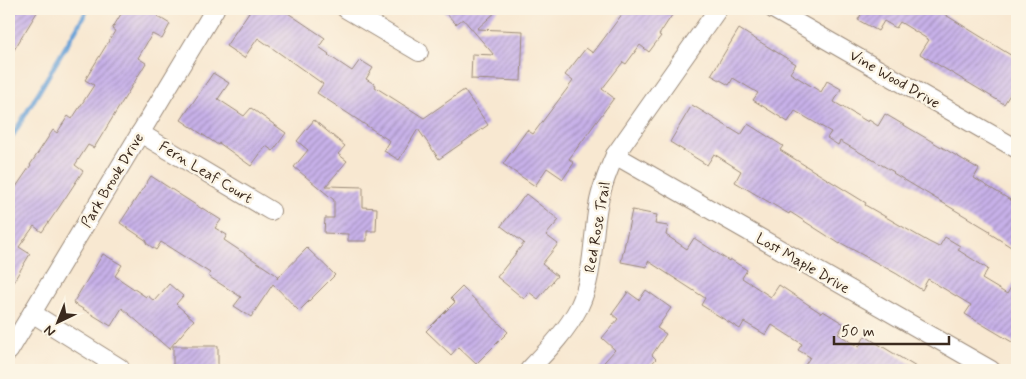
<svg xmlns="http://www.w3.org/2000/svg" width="1026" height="379" font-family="Mynerve,sans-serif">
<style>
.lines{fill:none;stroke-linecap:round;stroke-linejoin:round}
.stream{stroke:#67a1d7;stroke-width:4.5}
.building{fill:url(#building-hatch)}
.minor-casing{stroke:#9a8978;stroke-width:20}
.minor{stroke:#fff;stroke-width:18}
.labels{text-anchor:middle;stroke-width:5;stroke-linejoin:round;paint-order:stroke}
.street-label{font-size:15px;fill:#3b2a1e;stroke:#fcf5e5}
</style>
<defs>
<pattern id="building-hatch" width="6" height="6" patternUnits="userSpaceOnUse" patternTransform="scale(1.25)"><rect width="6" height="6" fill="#c7b1e9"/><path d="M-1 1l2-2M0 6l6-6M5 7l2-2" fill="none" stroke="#a390bc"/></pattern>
</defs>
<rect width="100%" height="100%" fill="#fcf5e5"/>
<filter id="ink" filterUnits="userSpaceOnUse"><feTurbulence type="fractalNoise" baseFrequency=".02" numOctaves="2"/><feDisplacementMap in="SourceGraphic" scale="10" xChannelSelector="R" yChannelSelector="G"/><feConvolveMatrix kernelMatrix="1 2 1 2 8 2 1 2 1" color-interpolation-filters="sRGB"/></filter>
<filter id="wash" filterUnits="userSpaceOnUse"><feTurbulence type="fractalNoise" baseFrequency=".0096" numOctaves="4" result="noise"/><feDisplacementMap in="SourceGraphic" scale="20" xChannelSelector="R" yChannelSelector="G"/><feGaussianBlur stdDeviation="1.12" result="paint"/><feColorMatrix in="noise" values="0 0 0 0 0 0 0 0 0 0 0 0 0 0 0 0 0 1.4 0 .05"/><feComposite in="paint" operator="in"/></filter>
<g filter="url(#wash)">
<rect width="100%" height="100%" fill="#f8e8d1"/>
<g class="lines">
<!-- stream -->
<path class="stream" d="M9,142L88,9"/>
</g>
<g id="blocks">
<!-- building -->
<g class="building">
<path d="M9,9H39L9,58Z"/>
<path d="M124,9H162L157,16L170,24L162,39L152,34L138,58L146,63L94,148L88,145L75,165L83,171L60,206L42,232L34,226L19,247L30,254L9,289V197L31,165H30L53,130L57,133L68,116L72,119L94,85L85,80L115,31L112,29Z"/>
<path d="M251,9H282L325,38L319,47L329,54L328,55L352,71L360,60L373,68L366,79L376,85L375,87L424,118L464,90L488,125L439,159L418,129L399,160L384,151L390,141L317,93L323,84L258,38L244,58L226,46Z"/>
<path d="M442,9H499L477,29L523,31L521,81L471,79L472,54L494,55L463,19L456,24Z"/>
<path d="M626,9H676L659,35L661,36L649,52L640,45L626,64L623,62L602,89L614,98L569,159L574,163L563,179L547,168L535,186L503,164L527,130L533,134L573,81L565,75L586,48L593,53Z"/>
<path d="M864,9H936L1017,59V97L1011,93L1004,104L920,54L929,40L900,22L896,28L884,21L878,31L858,20Z"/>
<path d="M739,29L796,64L790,73L821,92L827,81L841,89L834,102L868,122L869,120L878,126L885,114L979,169L974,178L1017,204V237L1011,247L989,233L990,231L893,173L894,172L840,141L838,145L827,138L831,132L795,111L788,122L753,100L758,93L733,78L729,85L711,75Z"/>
<path d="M213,73L229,83L218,99L244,116L251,108L286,133L273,151L266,146L251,166L219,143L218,145L181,120Z"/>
<path d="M692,105L741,135L748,124L783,146L780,150L866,203L865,205L929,242L939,247L945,237L960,246L958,250L988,269L982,279L1007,294L1017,277V345L965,314L971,305L928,279L922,290L897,274L841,243L840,244L790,212L789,214L735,182L741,171L714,154L707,165L670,142Z"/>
<path d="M314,120L345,146L338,154L347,161L326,186L363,187V207L377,208L376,231H367V241H348V234L324,233L325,218H334V200L294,167L308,150L297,141Z"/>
<path d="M151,176L202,209V208L221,220L215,228L227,235L224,240L278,276L277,279L307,248L335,275L299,311L273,284L251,317L234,306L241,297L208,276L210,273L161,242L156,250L146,243L147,241L120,223Z"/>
<path d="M526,194L559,220L546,235L558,244L542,264L557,276L538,299L529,292L524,299L497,277L524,243L501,226Z"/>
<path d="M632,210L657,215L655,224L668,226L666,235L687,249L694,238L729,261L730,259L747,270L742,278L771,297L779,285L821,313L823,311L844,324L838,334L859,347L865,336L921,370H802L810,357L798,350L802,344L772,325L766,335L744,322L740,329L701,305L705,298L648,261L647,267L621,262Z"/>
<path d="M103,254L122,265L115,276L146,297L147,295L154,301L169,284L183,296L176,304L194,320L169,349L122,308L111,326L73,303Z"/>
<path d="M462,287L508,332L476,364L458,347L451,355L426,331L455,302L451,298Z"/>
<path d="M646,290L671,308L657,328L666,334L652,355L656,359L646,370H597L615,350L602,338L618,319L612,314L628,292L639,300Z"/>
<rect x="173" y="346" width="45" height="24"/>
</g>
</g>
</g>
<g filter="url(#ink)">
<use href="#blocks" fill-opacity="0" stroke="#9a8978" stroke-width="1"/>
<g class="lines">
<defs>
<g id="minor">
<path d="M346,9L419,52"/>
<path d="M773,9L1017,149"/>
<path d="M140,133L271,211"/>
<path d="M615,155L991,370"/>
<path d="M32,313L120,368"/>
<path d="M9,351L215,9"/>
<path d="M529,370C547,351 566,332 579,307C594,276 592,239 598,206C601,188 608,171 615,155L718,9"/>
</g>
</defs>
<!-- minor casing -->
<use href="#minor" class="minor-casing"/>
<!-- minor -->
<use href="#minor" class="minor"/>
</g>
</g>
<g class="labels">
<!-- street labels -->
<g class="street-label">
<text transform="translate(895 79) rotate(30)" y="5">Vine Wood Drive</text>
<text transform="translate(206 172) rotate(31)" y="5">Fern Leaf Court</text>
<text transform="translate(112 180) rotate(-59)" y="5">Park Brook Drive</text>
<text transform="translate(597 227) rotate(-80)" y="5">Red Rose Trail</text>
<text transform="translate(803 263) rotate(30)" y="5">Lost Maple Drive</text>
</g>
</g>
<!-- margin -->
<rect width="1026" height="379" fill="none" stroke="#fcf5e5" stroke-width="30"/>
<!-- north arrow -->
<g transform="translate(58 322) rotate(223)" stroke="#fcf5e5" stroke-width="4" paint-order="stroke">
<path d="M0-4L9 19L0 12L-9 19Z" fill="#3b2a1e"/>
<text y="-8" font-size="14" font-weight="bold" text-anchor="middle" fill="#3b2a1e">N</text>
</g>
<!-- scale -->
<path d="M834 336v8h115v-8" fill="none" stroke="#3b2a1e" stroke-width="2.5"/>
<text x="841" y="336" font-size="15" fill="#3b2a1e" stroke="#fcf5e5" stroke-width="4" paint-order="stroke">50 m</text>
</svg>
